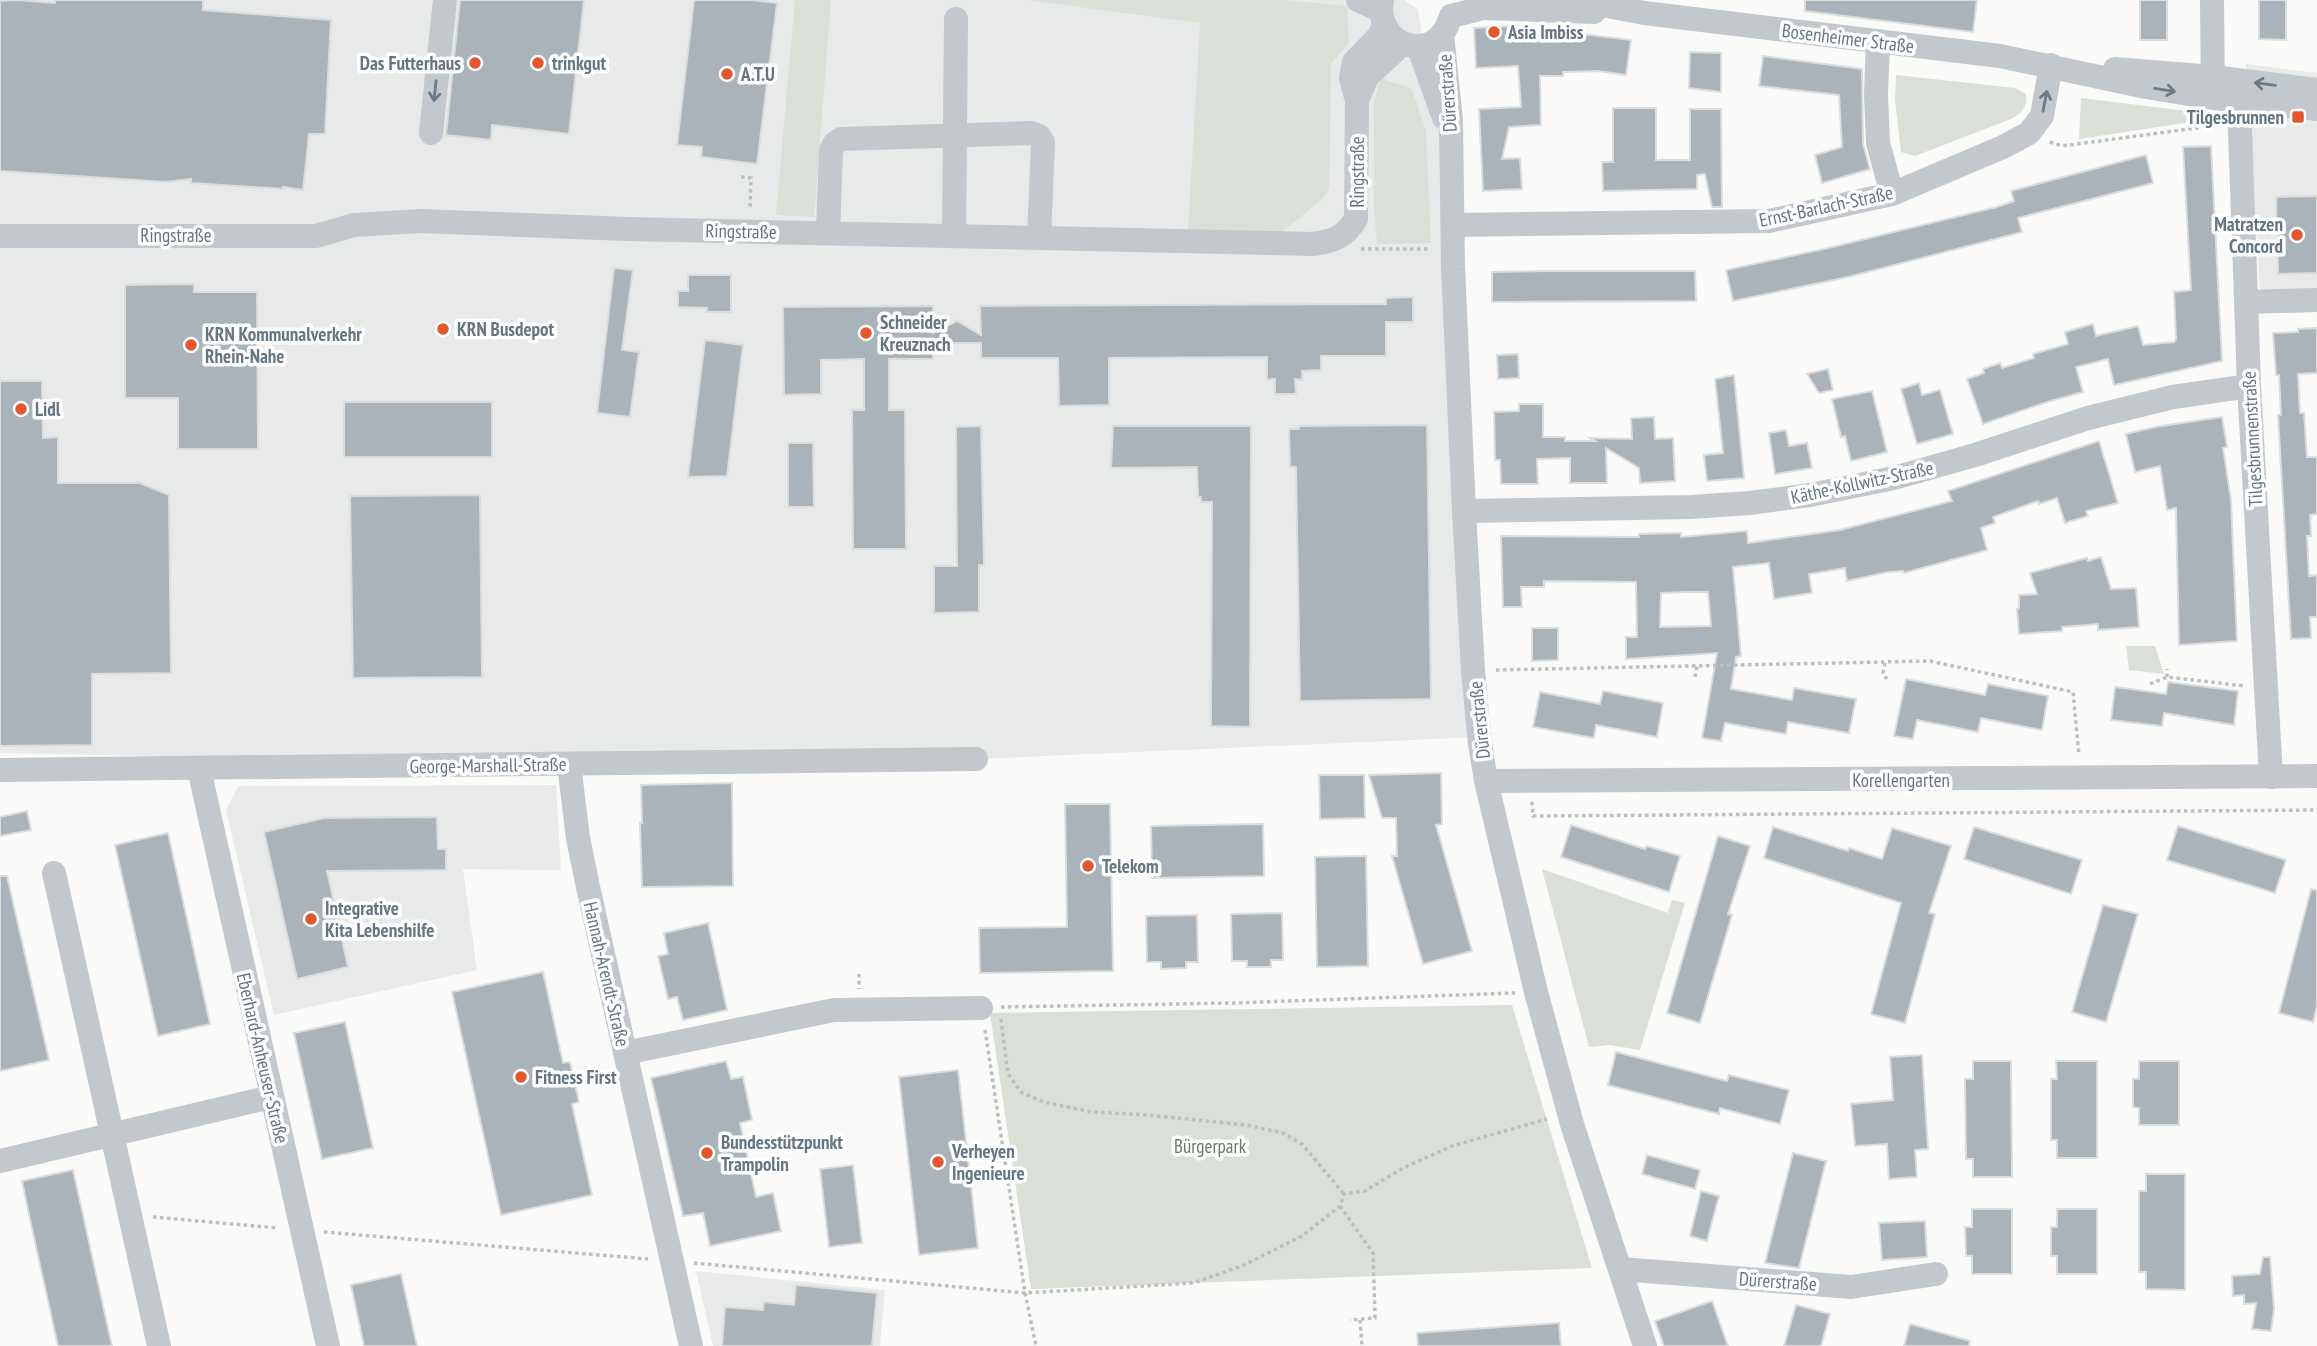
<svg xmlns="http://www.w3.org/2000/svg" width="2317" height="1346" font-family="'PT Sans Narrow',sans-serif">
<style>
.built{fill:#e8e9e9}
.green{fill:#dadfd7}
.building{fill:#aab3b9;stroke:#dcdcda;stroke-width:2;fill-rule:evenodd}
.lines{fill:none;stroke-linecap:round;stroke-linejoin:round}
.path{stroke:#bbbfc2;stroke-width:3.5;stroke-dasharray:3.5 3.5;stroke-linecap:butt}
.minor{stroke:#c3c8cc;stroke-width:24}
.oneway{stroke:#6a7a87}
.poi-dot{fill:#e4572e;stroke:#fff;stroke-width:2.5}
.labels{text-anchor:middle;stroke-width:7;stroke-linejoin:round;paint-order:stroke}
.poi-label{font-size:19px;font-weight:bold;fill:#657683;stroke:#fff;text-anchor:start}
.street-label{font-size:19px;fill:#657683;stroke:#fff}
.park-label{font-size:19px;fill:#687a64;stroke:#fff}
</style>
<rect width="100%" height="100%" fill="#fafaf8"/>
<!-- built -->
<g class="built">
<path d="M0,0H1405L1418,9L1431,97L1450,156L1479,737L976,759L569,764L0,753Z"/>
<path d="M2246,64L2317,73V290L2260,291Z"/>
<path d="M556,785L561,870L463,869L477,970L274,1015L226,810L238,786Z"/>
<path d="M696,1271L885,1290L880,1346H713Z"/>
</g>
<!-- green -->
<g class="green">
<path d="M795,0H831L814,217L776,215Z"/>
<path d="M1027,0H1285L1347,6L1349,43L1331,64L1329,189L1322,199L1282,232H1188L1200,23Z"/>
<path d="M1896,75L2015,88L2026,94C2027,108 2023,112 2011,119L1915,156L1901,152L1895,101Z"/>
<path d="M1381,79L1411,88L1426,130L1431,243L1377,244L1374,207V102Z"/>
<path d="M2081,98L2211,114V119L2079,139Z"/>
<path d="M2126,646H2155L2164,674L2129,670Z"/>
<path d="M1542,869L1668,913L1672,900L1685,903L1640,1050L1610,1045L1589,1047Z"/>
<path d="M1512,1005L1592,1268L1031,1289L990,1013Z"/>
</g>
<!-- building -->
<g class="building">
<path d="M17,0L55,3V0H203V10L331,20L325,134H309L303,190L283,187L284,189L191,183V179L166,182L0,171V1Z"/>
<path d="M460,0H584L569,134L492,125L491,140L446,135Z"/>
<path d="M694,0H752L777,3L757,164L701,157L702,147L677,145Z"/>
<path d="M1805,0H1977L1973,32L1805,11Z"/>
<rect x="2140" y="0" width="27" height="40"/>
<path d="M2259,0H2286V40L2259,39Z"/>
<path d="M1516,26L1631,40L1626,75L1599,71L1563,72V76H1540L1541,125L1509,127L1502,159L1520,158L1522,189L1483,191L1479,109L1521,107L1518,66L1476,68L1474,28Z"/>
<path d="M1690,52L1721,53V92L1689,88Z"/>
<path d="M1763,56L1862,69L1863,144L1870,169L1822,183L1815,155L1842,147L1839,95L1759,86Z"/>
<path d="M1613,108H1656V160H1690V109H1721L1722,207H1712L1705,174L1697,175V189L1603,191L1602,162H1613Z"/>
<path d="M2211,146L2222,361L2114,385L2108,359L2076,367L2083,392L2047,402L1983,424L1967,379L1984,373L1983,369L2000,363L2002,368L2034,358L2033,354L2068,344L2065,332L2093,324L2096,336L2138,326L2143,345L2174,342L2176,339L2174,292L2191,290L2183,147Z"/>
<path d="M2146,155L2153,183L2018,218L2022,232L1848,277L1733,301L1726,270L1824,249L1997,207L2014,201L2011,191Z"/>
<path d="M2317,196V273L2278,274L2276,197Z"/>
<path d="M614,268L633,270L622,350L639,352L630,417L597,413Z"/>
<path d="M1545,271H1695L1696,301L1492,302V272Z"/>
<path d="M688,275H731V312H707V308L678,307V291H688Z"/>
<path d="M194,284V292H257L258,449H178V398H125V285Z"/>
<path d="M1413,297V322H1386V356H1321V370L1302,371V380L1295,379L1296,394H1275V379L1267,380V357L1109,358V405L1059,406L1058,358H981V343H933V359H889V410H905L906,549H853L852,410H864V359L821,360V394L784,395L783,307L933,306V333L957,321L981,335L980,306L1386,304V298Z"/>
<path d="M2317,328V373L2298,374L2300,413H2304L2307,457H2317V514L2310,515L2311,536H2307L2309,576L2317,575V617H2310L2311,638L2291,639L2278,415H2281L2279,375H2276L2273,333L2298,332V329Z"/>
<path d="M705,340L743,345L727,476L688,477Z"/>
<path d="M1518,354L1519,378L1498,379L1497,355Z"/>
<path d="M1828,369L1833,390L1819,393L1807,374Z"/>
<path d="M1734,375L1744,478L1707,481L1704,455L1723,453L1715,379Z"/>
<path d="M0,381H42L43,438L58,437V483H140L169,495L171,673L92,674V745L0,746Z"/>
<path d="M1919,383L1922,395L1940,390L1953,434L1917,444L1901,389Z"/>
<path d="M1872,391L1887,452L1851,461L1845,436L1841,437L1832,399Z"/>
<rect x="344" y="402" width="148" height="55"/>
<path d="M1519,404H1543V437H1565V441H1595L1590,438L1632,439L1631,418L1654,417L1655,439L1673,438L1675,481L1640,483L1639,468L1606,448L1607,483H1570V458L1537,459L1538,484H1501L1500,460H1495L1494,412L1519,411Z"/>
<path d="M2222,417L2227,447L2223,448L2231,500L2237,641L2179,645L2176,508L2167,510L2160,466L2135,472L2126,434L2155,427Z"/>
<path d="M1427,425L1431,699L1300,701L1296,467H1290L1289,429H1299V426Z"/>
<path d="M981,426L984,565H979V612L934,613V566H957L956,427Z"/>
<path d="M1113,426H1251L1250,727L1211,726L1212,502H1201V497H1198L1197,467L1111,468Z"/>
<path d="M1786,430L1789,446L1807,443L1812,468L1775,474L1769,433Z"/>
<path d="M2099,441L2118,503L2086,511L2088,516L2065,523L2057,498L2039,504L2038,501L1993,517L1995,523L1981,528L1987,550L1904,573L1903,571L1888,572L1847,581L1845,568L1809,574L1812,593L1774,599L1769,563L1733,567L1741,656L1736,657L1731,689L1792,700L1794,688L1856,699L1849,733L1788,722L1786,734L1725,723L1721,741L1702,738L1717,653L1626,659V637H1637L1636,582L1544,581V587H1521L1522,607H1503L1501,536L1639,537V534L1681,533V537L1747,531L1748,543L1840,530L1952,501L1948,491ZM1686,592H1708L1711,626L1660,627L1661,593Z"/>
<path d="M788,443H813L814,507H788Z"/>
<path d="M480,495L482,677L353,678L350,496Z"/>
<path d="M2101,557L2111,589L2136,588L2139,627L2098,630V624L2062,627V631L2019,634L2017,609L2019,608V595L2037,594L2030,573L2087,558L2088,561Z"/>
<path d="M1532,628H1558V660L1532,661Z"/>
<path d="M1906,679L1985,695L1988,684L2048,696L2042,730L1981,718L1978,732L1917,720L1913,739L1894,736Z"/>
<path d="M2168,682L2238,691L2234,725L2164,713L2162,726L2111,720L2115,687L2166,694Z"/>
<path d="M1603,691L1663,703L1657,737L1596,725L1594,738L1533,727L1540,692L1600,704Z"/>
<path d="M1441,773L1442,824L1436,825L1472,951L1423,964L1392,856H1397L1396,818H1382L1369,775Z"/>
<path d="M1319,775H1364L1365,818L1320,819Z"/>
<path d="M732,783L733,886L642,887L640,823H642L641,785Z"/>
<path d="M1065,804H1110L1113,971L980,973L979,928L1067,927Z"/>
<path d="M27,811L31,830L0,836V817Z"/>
<path d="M437,817L438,849H446V870L327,871L348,967L297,979L264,832L324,818Z"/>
<path d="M1263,824L1264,876L1152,878L1151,826Z"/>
<path d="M1571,825L1645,849L1647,846L1680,856L1669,892L1561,857Z"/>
<path d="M2178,826L2286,860L2275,893L2167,860Z"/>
<path d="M1773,827L1848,851L1849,848L1882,859L1892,828L1951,846L1929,913L1935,914L1905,1023L1871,1014L1901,903L1764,858Z"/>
<path d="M1974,827L2082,860L2071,894L1964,859Z"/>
<path d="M168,833L210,1024L158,1036L115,845Z"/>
<path d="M1718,836L1750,846L1728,914L1732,915L1700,1023L1667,1013Z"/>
<path d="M1366,856L1368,966L1317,967L1315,857Z"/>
<path d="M0,876H7L49,1060L0,1071Z"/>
<path d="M2311,889L2317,890V1006L2313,1022L2279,1013Z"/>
<path d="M2103,905L2138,914L2106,1022L2072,1012Z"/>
<path d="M1282,913L1283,960H1271V967H1247V961H1232L1231,914Z"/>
<path d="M1197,915L1198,962H1186V968L1161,969V962H1147L1146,916Z"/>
<path d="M708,923L727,1010L683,1020L677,997L668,999L658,956L668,954L664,933Z"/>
<path d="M543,972L563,1063L570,1062L579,1102L572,1104L592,1195L501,1215L452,992Z"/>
<path d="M345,1022L373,1148L322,1159L294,1033Z"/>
<path d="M1616,1052L1727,1081L1729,1075L1789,1090L1780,1124L1720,1108L1719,1114L1608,1085Z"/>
<path d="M1922,1055L1928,1149L1915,1150L1917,1177L1889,1179L1887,1144L1855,1146L1851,1104L1893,1100L1890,1057Z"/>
<path d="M726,1061L731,1079L743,1077L752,1120L740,1123L756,1197L773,1193L781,1231L710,1246L703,1213L683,1216L651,1078Z"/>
<path d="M1973,1061H2011L2012,1177H1973V1159H1966L1965,1079H1973Z"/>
<path d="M2056,1061H2097V1158H2057V1140H2051V1079H2057Z"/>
<path d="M2139,1061H2179V1125H2139V1108L2133,1107V1079H2139Z"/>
<path d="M958,1070L978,1248L919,1255L899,1077Z"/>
<path d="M1793,1153L1826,1161L1799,1268L1765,1263Z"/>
<path d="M1647,1155L1700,1170L1695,1189L1642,1174Z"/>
<path d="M853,1165L862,1243L829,1247L820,1169Z"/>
<path d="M73,1170L96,1274L112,1346H58L31,1224L22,1181Z"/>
<path d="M2146,1174H2185V1290L2146,1289V1272H2139V1191H2146Z"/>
<path d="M1701,1191L1719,1196L1707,1241L1690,1236Z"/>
<path d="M1972,1209H2012V1274H1972V1256H1966L1965,1227H1972Z"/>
<path d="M2057,1209H2097V1274H2057V1256H2051V1227H2057Z"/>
<path d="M1925,1221L1927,1257L1882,1260L1879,1223Z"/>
<path d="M2263,1257H2270L2274,1309L2271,1331L2252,1329L2256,1303L2244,1304V1295L2233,1296L2232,1276L2260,1274Z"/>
<path d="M401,1274L417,1346H364L351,1285Z"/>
<path d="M796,1285L877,1293L872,1346H722L725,1307L763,1310L764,1302L794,1305Z"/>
<path d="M1712,1301L1728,1346H1664L1655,1321Z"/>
<path d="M1796,1305L1830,1314L1821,1346H1784Z"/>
<path d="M1559,1323L1561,1346H1418L1417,1333Z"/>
<path d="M1910,1324L1970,1341L1969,1346H1904Z"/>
</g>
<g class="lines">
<!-- path -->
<g class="path">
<path d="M2050,142L2062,146L2219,125"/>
<path d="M741,177L751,178L750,208"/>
<path d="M1361,249H1430"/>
<path d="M1885,663L1883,673L1888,681"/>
<path d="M1496,670L1930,661L2073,692L2079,755"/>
<path d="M1695,677L1697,666"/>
<path d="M2167,677V669"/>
<path d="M2150,684L2167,677L2245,686"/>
<path d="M1532,802L1533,816L2317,810"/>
<path d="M859,974V989"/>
<path d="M1001,1007L1232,1003L1515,993"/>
<path d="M1001,1019L1008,1074L1021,1092L1043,1102L1092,1112L1148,1115L1246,1125L1283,1133L1302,1144L1344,1194"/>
<path d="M985,1030L1025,1293L1036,1346"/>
<path d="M1340,1206L1373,1253L1375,1318L1350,1320"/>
<path d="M153,1217L278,1228"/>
<path d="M324,1232L648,1259"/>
<path d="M694,1263L1025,1293L1193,1283L1242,1266L1302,1236L1340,1206L1344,1194L1365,1191L1403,1168L1452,1146L1547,1119"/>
<path d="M1360,1320L1362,1346"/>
</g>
<!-- minor -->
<g class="minor">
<path d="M1358,0L1380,10"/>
<path d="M1382,0C1374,47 1434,65 1449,21"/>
<path d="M1576,0L1644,13L2000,56L2146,87L2213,98L2317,109"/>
<path d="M2212,0L2213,94"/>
<path d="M1451,16L1483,8L1594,12"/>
<path d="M1442,34L1451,120L1453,267L1464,511L1473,671L1480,744L1486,781L1536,992L1572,1124L1645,1346"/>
<path d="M1878,41L1876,95L1878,143L1892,194"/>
<path d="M1418,46L1444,118"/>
<path d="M2115,69L2213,77L2317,90"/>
<path d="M1357,101L1367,77L1402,44"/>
<path d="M2239,101L2249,386L2271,777"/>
<path d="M431,133L445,0"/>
<path d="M1453,225L1769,221L1892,194L2003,147L2029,133L2042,116L2051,65"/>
<path d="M828,233L831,150L835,143L841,139L1031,133L1039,136L1043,142L1039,238"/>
<path d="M0,236H316L354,225L421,221L627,229L1313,244C1334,241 1345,237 1356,219L1357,101L1351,78L1354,62L1379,36L1384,26"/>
<path d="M954,236L956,19"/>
<path d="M2246,302L2317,300"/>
<path d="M1464,511L1691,507L1750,503L1810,495L1894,478L1975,455L2088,418L2173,397L2249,386"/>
<path d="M569,764L578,838L588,887L691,1346"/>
<path d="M199,769L328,1346"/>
<path d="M0,770L976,759"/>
<path d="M1486,781L2317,776"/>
<path d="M54,873L159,1346"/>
<path d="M625,1053L834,1010L981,1008"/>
<path d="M0,1161L271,1097"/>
<path d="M1620,1269L1851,1287L1936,1274"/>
</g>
</g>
<!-- one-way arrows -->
<defs><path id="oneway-shaft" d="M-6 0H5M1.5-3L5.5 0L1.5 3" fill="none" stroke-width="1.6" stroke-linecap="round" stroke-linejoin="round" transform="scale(1.75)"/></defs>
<g class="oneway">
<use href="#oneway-shaft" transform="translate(2265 84) rotate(-173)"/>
<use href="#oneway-shaft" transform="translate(2165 90) rotate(9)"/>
<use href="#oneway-shaft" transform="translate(435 91) rotate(96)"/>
<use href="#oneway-shaft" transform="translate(2045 101) rotate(-79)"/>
</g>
<!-- markers -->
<g class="poi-dot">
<circle cx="1494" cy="32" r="7"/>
<circle cx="475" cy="63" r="7"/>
<circle cx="538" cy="63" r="7"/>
<circle cx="727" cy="74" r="7"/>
<rect x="2291" y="110" width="14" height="14" rx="3.5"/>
<circle cx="2297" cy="235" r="7"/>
<circle cx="443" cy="329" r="7"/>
<circle cx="866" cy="333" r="7"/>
<circle cx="191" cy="345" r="7"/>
<circle cx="21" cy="409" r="7"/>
<circle cx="1088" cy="866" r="7"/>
<circle cx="311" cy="919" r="7"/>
<circle cx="521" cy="1077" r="7"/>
<circle cx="707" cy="1153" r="7"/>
<circle cx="938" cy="1162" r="7"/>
</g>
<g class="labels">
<!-- poi labels -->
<g class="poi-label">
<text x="1508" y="39">Asia Imbiss</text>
<text x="461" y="70" text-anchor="end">Das Futterhaus</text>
<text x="552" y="70">trinkgut</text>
<text x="741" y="81">A.T.U</text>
<text x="2284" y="124" text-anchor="end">Tilgesbrunnen</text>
<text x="2283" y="231" text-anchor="end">Matratzen<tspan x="2283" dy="22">Concord</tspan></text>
<text x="880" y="329">Schneider<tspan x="880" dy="22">Kreuznach</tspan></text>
<text x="457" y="336">KRN Busdepot</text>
<text x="205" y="341">KRN Kommunalverkehr<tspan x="205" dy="22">Rhein-Nahe</tspan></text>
<text x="35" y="416">Lidl</text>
<text x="1102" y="873">Telekom</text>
<text x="325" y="915">Integrative<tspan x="325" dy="22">Kita Lebenshilfe</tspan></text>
<text x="535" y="1084">Fitness First</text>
<text x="721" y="1149">Bundesstützpunkt<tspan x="721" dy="22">Trampolin</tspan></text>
<text x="952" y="1158">Verheyen<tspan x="952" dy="22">Ingenieure</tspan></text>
</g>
<!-- street labels -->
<g class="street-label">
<text transform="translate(1848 38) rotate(7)" y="7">Bosenheimer Straße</text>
<text transform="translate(1447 93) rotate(-94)" y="7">Dürerstraße</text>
<text transform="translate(1357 172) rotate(-90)" y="7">Ringstraße</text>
<text transform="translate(1826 206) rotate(-12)" y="7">Ernst-Barlach-Straße</text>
<text transform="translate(741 231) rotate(1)" y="7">Ringstraße</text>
<text x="176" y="242">Ringstraße</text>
<text transform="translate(2252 439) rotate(-93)" y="7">Tilgesbrunnenstraße</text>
<text transform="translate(1862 482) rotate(-12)" y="7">Käthe-Kollwitz-Straße</text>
<text transform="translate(1479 720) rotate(-96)" y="7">Dürerstraße</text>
<text transform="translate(488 765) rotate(-1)" y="7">George-Marshall-Straße</text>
<text x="1901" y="787">Korellengarten</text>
<text transform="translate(607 974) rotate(77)" y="7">Hannah-Arendt-Straße</text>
<text transform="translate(263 1058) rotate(77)" y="7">Eberhard-Anheuser-Straße</text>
<text transform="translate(1778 1281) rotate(4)" y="7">Dürerstraße</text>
</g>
<!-- park labels -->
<g class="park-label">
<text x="1210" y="1153">Bürgerpark</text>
</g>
</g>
</svg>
